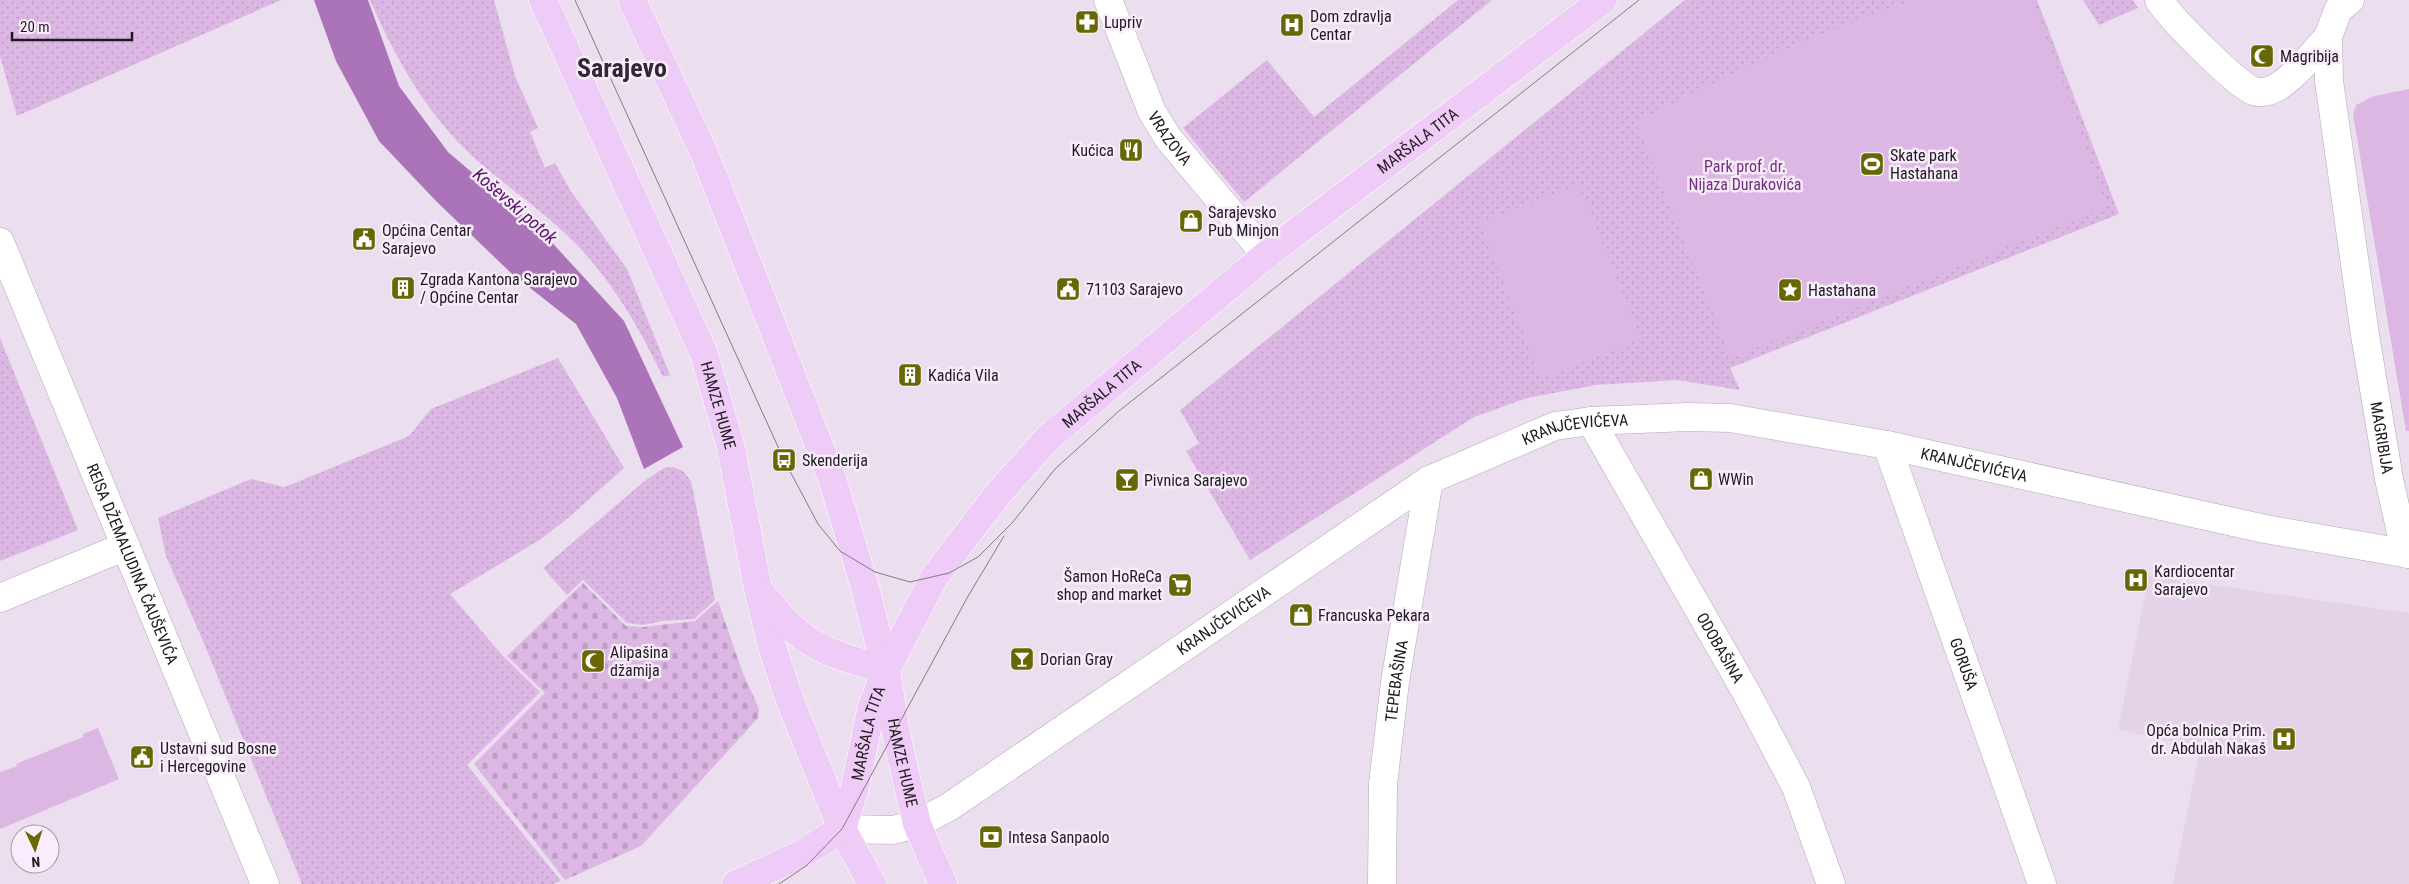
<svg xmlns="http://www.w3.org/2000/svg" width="2409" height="884" font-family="'Roboto Condensed',sans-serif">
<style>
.built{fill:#e4d2e8}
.grass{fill:url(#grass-dots)}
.cemetery{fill:url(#cemetery-stones)}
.garden{fill:#dcb7e4}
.water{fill:#ab73b8}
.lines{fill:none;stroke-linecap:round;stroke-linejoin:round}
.minor-casing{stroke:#b4a8b7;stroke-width:29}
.major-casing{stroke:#fff;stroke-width:29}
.minor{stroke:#fff;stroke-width:28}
.major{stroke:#efcbf7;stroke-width:28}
.tram{stroke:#837a85;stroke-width:1}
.labels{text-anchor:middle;stroke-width:5;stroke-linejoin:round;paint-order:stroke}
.poi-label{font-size:16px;fill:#1e1a1f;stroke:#f9ecfc;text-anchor:start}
.street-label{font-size:16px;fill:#1e1a1f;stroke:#f9ecfc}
.park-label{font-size:16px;fill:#722d81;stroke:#f9ecfc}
.water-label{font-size:18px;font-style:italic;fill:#591167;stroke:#f9ecfc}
.town-label{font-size:26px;font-weight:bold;fill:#322834;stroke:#f9ecfc}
</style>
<defs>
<pattern id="grass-dots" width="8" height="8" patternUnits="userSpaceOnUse" patternTransform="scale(1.25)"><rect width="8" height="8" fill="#dcb7e4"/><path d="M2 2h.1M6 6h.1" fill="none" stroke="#bc9dc3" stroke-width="1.8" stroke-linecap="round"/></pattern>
<pattern id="cemetery-stones" width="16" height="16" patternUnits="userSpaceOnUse" patternTransform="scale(1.25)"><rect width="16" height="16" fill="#dcb7e4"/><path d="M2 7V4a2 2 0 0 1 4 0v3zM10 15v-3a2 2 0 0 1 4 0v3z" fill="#bc9dc3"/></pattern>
</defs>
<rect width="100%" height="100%" fill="#ebdeee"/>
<!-- built -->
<path class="built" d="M2149,576L2409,613V884H2173L2200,749L2118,729Z"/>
<!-- grass -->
<g class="grass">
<path d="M0,0H281L17,116L0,56Z"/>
<path d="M370,0H494L515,76L538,128L530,132L545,168L555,163L570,190L627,269L670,375L663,377C639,328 613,281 574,242C535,202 486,175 449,132C415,93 391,48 370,0Z"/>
<path d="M1458,0H1492L1244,202L1183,128L1267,60L1314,117Z"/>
<path d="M1685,0H2037L2119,214L1730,368L1740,390L1677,380L1596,385L1527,398L1474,417L1250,560L1186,451L1199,443L1180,410Z"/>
<path d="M2083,0H2133L2138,8L2099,25Z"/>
<path d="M0,338L78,530L0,561Z"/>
<path d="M558,358L624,468L568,518L541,539L450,594L502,655L540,692L467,765L561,881L553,884H302L206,648L166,556L158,518L251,479L285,487L409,436L431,409Z"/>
<path d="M673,467L683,471L691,481L715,600L694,619L662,621L644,625L627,623L583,580L567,595L543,568L647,479L664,468Z"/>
</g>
<!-- cemetery -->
<path class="cemetery" d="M583,583L626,626L644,627L695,621L718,601L742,671L759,709L758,718L641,846L565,880L474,764L545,693L507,656Z"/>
<!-- garden -->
<g class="garden">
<path d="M1917,0H2033L2107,207L1731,358L1636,122C1729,74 1818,30 1917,0Z"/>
<path d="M2409,89V431H2406L2353,114L2356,105L2374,96Z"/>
<path d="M1579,184L1641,339L1541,379L1480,223Z"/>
<path d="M98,728L119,779L0,829V772L17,766L16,764L83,737V734Z"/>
</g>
<!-- water -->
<path class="water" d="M314,0H368L399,86L448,152L545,235L624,321L683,447L644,469L617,398L576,324L511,273L437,202L379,141L336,61Z"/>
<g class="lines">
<defs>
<g id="minor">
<path id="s1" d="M1108,0L1152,112L1168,138L1266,255"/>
<path d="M2159,0C2171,19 2234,82 2253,91C2258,93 2264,92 2268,91C2288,86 2314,52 2328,37"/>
<path id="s2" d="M2350,0L2338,10L2328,37L2329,81L2365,335L2389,479L2402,537L2408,554"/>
<path id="s3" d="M0,242L265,884"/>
<path id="s4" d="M1591,421L1746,692L1796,787L1831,884"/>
<path id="s5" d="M1887,445L2042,884"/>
<path d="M0,598L126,546"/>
<path id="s6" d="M842,829L893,830L917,824L949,807L1429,480L1555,426L1591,421L1688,417L1730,418L1887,445L2265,529L2409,554"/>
<path id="s7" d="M1382,884L1383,784L1395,682L1429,480"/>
</g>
<g id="major">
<path id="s8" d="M543,0L704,354L731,448L758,589L772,647L789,698L842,829L872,884"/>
<path id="s9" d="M632,0L705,155L832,478L864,584L886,670L896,734L917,824L943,884"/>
<path d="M763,595C803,648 825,652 886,670"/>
<path id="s10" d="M736,884L800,855L842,829L855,787L871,710L886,670L935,576L998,494L1048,438L1266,255L1603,0"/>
</g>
</defs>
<!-- minor casing -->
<use href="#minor" class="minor-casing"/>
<!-- major casing -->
<use href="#major" class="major-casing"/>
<!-- minor -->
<use href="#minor" class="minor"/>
<!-- major -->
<use href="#major" class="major"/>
<!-- tram -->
<g class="tram">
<path d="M575,0L784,460L818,524L840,551L875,572L910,582L949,573L978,557L1012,523L1055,469L1119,411L1639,0"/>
<path d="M779,884L806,866L842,829L967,598L1004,536"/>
</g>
</g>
<!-- icons -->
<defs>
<symbol id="pharmacy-square" viewBox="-11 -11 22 22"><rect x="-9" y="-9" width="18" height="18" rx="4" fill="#676803" stroke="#f9ecfc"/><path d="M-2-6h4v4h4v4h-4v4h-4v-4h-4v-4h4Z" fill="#fff"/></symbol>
<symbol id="hospital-square" viewBox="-11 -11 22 22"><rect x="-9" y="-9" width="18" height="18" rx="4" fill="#676803" stroke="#f9ecfc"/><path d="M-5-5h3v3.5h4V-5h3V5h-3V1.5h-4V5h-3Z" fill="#fff"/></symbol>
<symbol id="mosque-square" viewBox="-11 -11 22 22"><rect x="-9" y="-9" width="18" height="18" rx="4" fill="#676803" stroke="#f9ecfc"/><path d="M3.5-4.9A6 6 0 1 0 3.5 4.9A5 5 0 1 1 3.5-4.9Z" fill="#fff"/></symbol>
<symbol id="restaurant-square" viewBox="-11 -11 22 22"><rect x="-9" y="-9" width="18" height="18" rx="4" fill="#676803" stroke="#f9ecfc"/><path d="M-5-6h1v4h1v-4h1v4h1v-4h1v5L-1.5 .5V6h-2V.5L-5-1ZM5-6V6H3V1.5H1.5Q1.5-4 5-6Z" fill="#fff"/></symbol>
<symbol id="stadium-square" viewBox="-11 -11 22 22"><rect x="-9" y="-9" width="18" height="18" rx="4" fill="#676803" stroke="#f9ecfc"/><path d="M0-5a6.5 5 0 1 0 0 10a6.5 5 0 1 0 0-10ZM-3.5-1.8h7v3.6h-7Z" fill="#fff"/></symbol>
<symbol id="shop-square" viewBox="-11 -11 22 22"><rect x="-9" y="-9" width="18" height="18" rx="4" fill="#676803" stroke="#f9ecfc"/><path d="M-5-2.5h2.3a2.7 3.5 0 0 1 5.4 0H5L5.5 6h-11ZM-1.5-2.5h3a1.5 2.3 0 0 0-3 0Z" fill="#fff"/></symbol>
<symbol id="civic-square" viewBox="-11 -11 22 22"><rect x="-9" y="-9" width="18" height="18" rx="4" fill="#676803" stroke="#f9ecfc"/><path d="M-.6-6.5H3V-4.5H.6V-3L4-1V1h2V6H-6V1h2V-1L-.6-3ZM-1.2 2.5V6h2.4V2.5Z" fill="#fff"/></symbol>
<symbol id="building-square" viewBox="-11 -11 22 22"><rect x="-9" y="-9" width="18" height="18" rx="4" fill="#676803" stroke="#f9ecfc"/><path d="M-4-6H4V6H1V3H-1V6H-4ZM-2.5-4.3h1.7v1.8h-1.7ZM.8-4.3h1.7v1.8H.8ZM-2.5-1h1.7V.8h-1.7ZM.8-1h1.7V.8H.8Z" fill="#fff"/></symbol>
<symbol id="sight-square" viewBox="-11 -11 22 22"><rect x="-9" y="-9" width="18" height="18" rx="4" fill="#676803" stroke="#f9ecfc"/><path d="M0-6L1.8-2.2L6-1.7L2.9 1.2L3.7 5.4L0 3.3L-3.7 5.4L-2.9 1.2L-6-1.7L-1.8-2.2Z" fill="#fff"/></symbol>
<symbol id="bus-square" viewBox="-11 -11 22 22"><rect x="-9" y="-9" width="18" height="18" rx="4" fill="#676803" stroke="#f9ecfc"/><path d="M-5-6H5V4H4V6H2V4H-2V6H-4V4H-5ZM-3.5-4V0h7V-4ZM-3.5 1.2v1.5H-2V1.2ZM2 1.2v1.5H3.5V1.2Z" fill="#fff"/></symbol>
<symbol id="bar-square" viewBox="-11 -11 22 22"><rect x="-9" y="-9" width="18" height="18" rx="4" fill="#676803" stroke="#f9ecfc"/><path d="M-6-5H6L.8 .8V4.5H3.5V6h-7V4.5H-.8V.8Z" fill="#fff"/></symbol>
<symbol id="supermarket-square" viewBox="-11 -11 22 22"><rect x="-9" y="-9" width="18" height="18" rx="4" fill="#676803" stroke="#f9ecfc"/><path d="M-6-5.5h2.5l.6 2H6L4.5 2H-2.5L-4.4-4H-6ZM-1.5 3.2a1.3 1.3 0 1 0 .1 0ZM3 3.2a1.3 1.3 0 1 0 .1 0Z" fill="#fff"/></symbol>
<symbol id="bank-square" viewBox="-11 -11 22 22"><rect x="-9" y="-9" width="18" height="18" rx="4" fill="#676803" stroke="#f9ecfc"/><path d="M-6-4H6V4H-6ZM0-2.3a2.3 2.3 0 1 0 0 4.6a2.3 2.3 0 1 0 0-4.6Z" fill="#fff"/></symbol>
</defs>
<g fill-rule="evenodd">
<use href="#pharmacy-square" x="1073" y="8" width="28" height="28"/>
<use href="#hospital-square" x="1278" y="11" width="28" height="28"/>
<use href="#mosque-square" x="2248" y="42" width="28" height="28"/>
<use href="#restaurant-square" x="1117" y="136" width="28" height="28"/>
<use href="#stadium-square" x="1858" y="150" width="28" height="28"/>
<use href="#shop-square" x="1177" y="207" width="28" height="28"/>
<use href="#civic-square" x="350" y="225" width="28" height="28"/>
<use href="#building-square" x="389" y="274" width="28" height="28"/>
<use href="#civic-square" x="1054" y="275" width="28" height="28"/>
<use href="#sight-square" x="1776" y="276" width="28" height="28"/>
<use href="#building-square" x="896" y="361" width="28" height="28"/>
<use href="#bus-square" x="770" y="446" width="28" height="28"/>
<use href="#shop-square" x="1687" y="465" width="28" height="28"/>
<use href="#bar-square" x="1113" y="466" width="28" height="28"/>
<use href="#hospital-square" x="2122" y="566" width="28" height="28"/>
<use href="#supermarket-square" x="1166" y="571" width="28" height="28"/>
<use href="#shop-square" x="1287" y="601" width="28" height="28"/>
<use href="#bar-square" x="1008" y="645" width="28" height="28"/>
<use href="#mosque-square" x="579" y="647" width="28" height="28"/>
<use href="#hospital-square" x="2270" y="725" width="28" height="28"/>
<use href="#civic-square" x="128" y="743" width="28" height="28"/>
<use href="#bank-square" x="977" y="823" width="28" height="28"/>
</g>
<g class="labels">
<!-- poi labels -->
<g class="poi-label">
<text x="1310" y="22">Dom zdravlja<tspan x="1310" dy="18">Centar</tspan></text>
<text x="1104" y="28">Lupriv</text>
<text x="2280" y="62">Magribija</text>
<text x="1114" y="156" text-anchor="end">Kućica</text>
<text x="1890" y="161">Skate park<tspan x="1890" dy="18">Hastahana</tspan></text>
<text x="1208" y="218">Sarajevsko<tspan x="1208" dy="18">Pub Minjon</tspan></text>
<text x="382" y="236">Općina Centar<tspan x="382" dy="18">Sarajevo</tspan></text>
<text x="420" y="285">Zgrada Kantona Sarajevo<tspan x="420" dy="18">/ Općine Centar</tspan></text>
<text x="1086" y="295">71103 Sarajevo</text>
<text x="1808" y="296">Hastahana</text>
<text x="928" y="381">Kadića Vila</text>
<text x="802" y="466">Skenderija</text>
<text x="1718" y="485">WWin</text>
<text x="1144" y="486">Pivnica Sarajevo</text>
<text x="2154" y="577">Kardiocentar<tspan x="2154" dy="18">Sarajevo</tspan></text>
<text x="1162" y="582" text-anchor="end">Šamon HoReCa<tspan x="1162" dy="18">shop and market</tspan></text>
<text x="1318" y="621">Francuska Pekara</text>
<text x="610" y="658">Alipašina<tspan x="610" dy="18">džamija</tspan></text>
<text x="1040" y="665">Dorian Gray</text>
<text x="2266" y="736" text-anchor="end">Opća bolnica Prim.<tspan x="2266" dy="18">dr. Abdulah Nakaš</tspan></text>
<text x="160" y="754">Ustavni sud Bosne<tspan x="160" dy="18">i Hercegovine</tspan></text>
<text x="1008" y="843">Intesa Sanpaolo</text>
</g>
<!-- street labels -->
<g class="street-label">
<text dy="6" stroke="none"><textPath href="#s1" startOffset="152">VRAZOVA</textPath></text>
<text dy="6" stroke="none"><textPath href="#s10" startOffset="1044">MARŠALA TITA</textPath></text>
<text dy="6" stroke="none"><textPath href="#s10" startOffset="639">MARŠALA TITA</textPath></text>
<text dy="6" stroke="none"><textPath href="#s8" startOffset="442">HAMZE HUME</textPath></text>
<text dy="6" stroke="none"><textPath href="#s6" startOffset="849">KRANJČEVIĆEVA</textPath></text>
<text dy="6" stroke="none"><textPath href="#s2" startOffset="449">MAGRIBIJA</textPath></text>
<text dy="6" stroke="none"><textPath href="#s6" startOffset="1254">KRANJČEVIĆEVA</textPath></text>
<text dy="6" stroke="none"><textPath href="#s3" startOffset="348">REISA DŽEMALUDINA ČAUŠEVIĆA</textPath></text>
<text dy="6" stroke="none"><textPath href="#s6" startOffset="444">KRANJČEVIĆEVA</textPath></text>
<text dy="6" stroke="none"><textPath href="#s4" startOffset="261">ODOBAŠINA</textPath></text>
<text dy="6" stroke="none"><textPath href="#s5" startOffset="232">GORUŠA</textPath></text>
<text dy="6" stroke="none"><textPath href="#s7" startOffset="204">TEPEBAŠINA</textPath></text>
<text dy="6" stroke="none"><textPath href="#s10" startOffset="219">MARŠALA TITA</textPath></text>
<text dy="6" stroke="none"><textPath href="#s9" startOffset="812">HAMZE HUME</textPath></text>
</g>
<!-- park labels -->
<g class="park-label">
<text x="1745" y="172">Park prof. dr.<tspan x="1745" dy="18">Nijaza Durakovića</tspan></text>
</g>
<!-- water labels -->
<g class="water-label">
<text transform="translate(515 206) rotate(41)" y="6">Koševski potok</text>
</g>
<!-- town labels -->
<g class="town-label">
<text x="622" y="77">Sarajevo</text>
</g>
</g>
<!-- north arrow -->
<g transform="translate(35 849) rotate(176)"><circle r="24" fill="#f9ecfc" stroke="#a198a4"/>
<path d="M0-4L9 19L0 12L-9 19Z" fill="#676803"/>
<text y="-8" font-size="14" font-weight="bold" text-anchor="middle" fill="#1e1a1f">N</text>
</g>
<!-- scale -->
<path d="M12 32v8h120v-8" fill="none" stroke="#1e1a1f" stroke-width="2.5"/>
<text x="20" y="32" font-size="15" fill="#1e1a1f" stroke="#f9ecfc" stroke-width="4" paint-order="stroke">20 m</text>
</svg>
